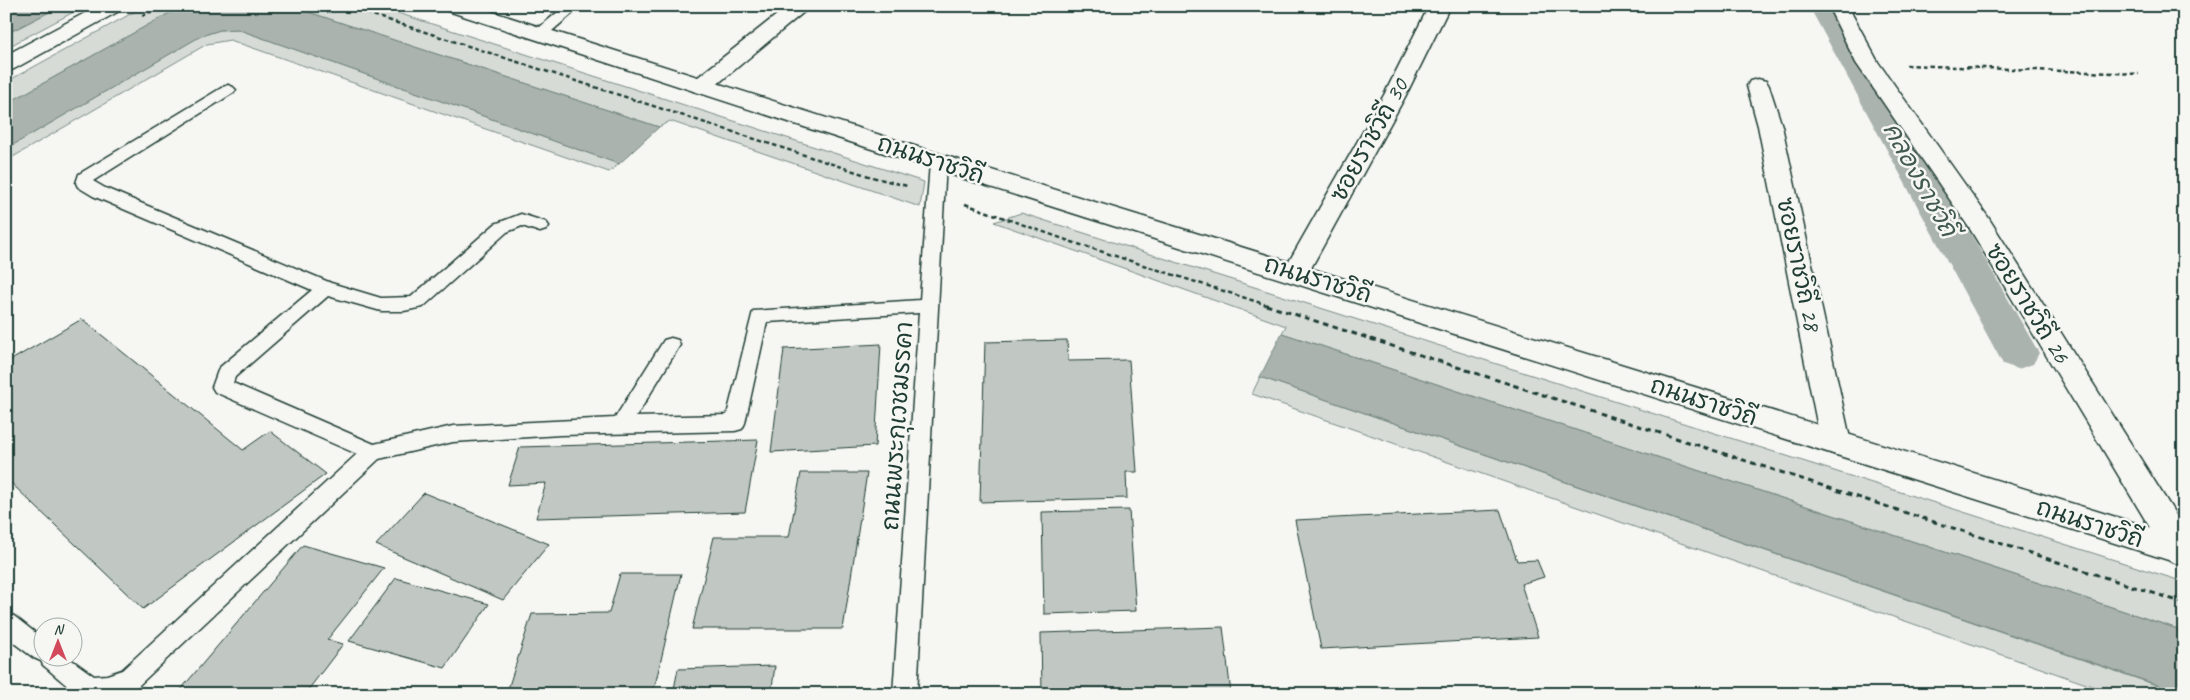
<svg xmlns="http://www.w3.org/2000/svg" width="2190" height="700" font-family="Caveat,'Playpen Sans Thai',sans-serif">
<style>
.green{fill:#d6dbd6;stroke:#7a8c85}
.water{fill:#aab3ae;stroke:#72847d}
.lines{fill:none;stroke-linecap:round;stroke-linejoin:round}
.canal{fill:#aab3ae;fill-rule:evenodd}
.building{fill:#c1c8c3;stroke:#1f3d34}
.lane-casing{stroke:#1f3d34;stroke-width:3}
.street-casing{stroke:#1f3d34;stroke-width:3}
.secondary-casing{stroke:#1f3d34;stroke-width:3}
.primary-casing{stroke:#1f3d34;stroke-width:3}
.path-far1{stroke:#1f3d34;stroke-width:2.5;stroke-dasharray:4.5 3;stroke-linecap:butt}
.path{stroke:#1f3d34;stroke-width:3;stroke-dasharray:5.5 4.5;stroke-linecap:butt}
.lane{fill:#f6f6f2;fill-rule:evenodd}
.street{fill:#f6f6f2;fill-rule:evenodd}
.secondary{fill:#f6f6f2;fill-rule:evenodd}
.primary{fill:#f6f6f2;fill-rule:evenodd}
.labels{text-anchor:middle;stroke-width:5;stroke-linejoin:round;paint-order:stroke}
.street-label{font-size:24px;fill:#1f3d34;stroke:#f6f6f2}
.water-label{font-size:25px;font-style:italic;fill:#425a52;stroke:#f6f6f2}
</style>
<rect width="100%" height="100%" fill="#f6f6f2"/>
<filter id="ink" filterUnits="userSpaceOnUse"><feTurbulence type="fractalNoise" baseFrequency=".02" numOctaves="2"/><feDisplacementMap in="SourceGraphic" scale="10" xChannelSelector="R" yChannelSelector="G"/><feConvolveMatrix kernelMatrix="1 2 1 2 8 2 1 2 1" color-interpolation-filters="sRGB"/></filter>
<g filter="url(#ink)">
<!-- green -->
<g class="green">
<path d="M61,6H85L6,48V34Z"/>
<path d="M145,6H182L6,104V82Z"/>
<path d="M290,6H376L924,182L920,207L670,121L659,127Z"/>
<path d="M237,29L619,164L609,172L230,40L207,44L6,161V149L201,36L220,30Z"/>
<path d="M1021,213L2184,582V631L1282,333L1286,326L994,222Z"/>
<path d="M1260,377L2182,694H2115L1252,394Z"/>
</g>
<!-- water -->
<g class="water">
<path d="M6,6H61L6,34Z"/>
<path d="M182,6H290L659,127L619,164L237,29L220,30L201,36L6,149V104Z"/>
<path d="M1282,333L2184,631V694L1260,377Z"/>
</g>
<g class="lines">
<!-- canal -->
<path class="canal" d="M1809,6H1840L2039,353L2033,364L2018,369L2003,364Z"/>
</g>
<!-- building -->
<g class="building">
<path d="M82,319L243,450L270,431L326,474L143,609L10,482L6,485V363Z"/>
<path d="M1067,340L1068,361L1129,360L1137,472H1126L1127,498L980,502L985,342Z"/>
<path d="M881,344L875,446L771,452L784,349Z"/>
<path d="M758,440L745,512L536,518L546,483L508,485L520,447Z"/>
<path d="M801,473H867L843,629H692L714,537H789Z"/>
<path d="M424,493L549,544L503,600L376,545Z"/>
<path d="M1129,510L1136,611L1044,614L1042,512Z"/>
<path d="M1500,510L1517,561L1537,560L1544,577L1521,584L1538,637L1321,649L1295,520Z"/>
<path d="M303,545L384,568L327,640L343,644L305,694H177Z"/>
<path d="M620,574H681L653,694H571L572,688L508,689L532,614L609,613Z"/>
<path d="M396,578L489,604L445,668L349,641Z"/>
<path d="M1223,627L1231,694H1042L1041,633Z"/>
<path d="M775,666L771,694H673L678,669Z"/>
</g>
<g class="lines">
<defs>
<g id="lane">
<path d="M565,6H581L545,37H535L533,34L535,31Z"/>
<path d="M228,85L233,87L236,90L233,93L93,181L105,188L331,283L381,298L411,297L495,224L521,214L546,222L549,226L546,230L540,232L522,226L507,232L423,307L404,311H381L328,296L235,377L233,383L374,444L453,426L615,418L664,340L671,338L678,340L680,345L636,417L727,415L753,311L920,300L930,162L932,158L938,157L944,158L946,162L917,694H893L919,313L767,322L745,423L742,429L735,431L560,435L453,442L379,459L137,687C121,693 100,698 82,694C72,692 52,672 43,665L41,661L34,658L6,637V613L14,616L42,638V658H69L94,676L107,675L122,670L357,454L215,392L212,387L219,368L312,290L93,196L78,187L76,183L79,174L223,87Z"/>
</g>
<g id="street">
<path d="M788,6H811L709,91L701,93L693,91L690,86L693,81Z"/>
<path d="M1429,6H1450L1406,95L1305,279L1296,281L1287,279L1283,272L1384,95Z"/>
<path d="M1833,6H1853L1852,14L1878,62L1988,217L2184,528V564L2181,565L2170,561L1970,229L1856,63L1832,14Z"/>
<path d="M1758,79L1766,81L1769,86L1782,126L1851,443L1846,451L1836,455L1826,451L1821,443L1758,126L1747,86L1750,81Z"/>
</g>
<path id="secondary" d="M98,6H124L121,10L14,69L6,71V55Z"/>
<path id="primary" d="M442,6H474L946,156L2184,538V565L930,168L445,10Z"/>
</defs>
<!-- lane casing -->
<use href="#lane" class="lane-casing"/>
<!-- street casing -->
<use href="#street" class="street-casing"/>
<!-- secondary casing -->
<use href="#secondary" class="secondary-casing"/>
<!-- primary casing -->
<use href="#primary" class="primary-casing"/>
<!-- path-far1 -->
<g class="path-far1">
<path d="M345,6L872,177L907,186"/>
<path d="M142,16L162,6"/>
<path d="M1906,65L2139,74"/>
<path d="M965,204L1072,242L1270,306"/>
</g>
<!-- path -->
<path class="path" d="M1266,305L2184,603"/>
<!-- lane -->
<use href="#lane" class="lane"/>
<!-- street -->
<use href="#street" class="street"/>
<!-- secondary -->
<use href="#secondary" class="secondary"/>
<!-- primary -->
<use href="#primary" class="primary"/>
</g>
</g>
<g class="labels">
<!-- street labels -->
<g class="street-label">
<text transform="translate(1369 140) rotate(-61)" y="8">ซอยราชวิถี 30</text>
<text transform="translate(931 159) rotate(18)" y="8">ถนนราชวิถี</text>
<text transform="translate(1799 264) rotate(78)" y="8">ซอยราชวิถี 28</text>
<text transform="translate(1318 279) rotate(17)" y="8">ถนนราชวิถี</text>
<text transform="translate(2028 303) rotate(58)" y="8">ซอยราชวิถี 26</text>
<text transform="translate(1704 401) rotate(18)" y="8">ถนนราชวิถี</text>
<text transform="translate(897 426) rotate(-86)" y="8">ถนนพระกุเวชมรรคา</text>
<text transform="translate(2090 523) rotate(18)" y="8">ถนนราชวิถี</text>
</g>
<!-- water labels -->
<g class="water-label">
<text transform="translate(1921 179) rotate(61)" y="9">คลองราชวิถี</text>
</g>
</g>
<!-- margin -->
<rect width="2190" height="700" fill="none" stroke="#f6f6f2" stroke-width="25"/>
<rect x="12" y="12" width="2165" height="675" fill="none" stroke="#1f3d34" stroke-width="2" filter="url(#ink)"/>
<!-- north arrow -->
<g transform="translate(58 642)"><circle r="24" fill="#f6f6f2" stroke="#a0aca6"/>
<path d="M0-4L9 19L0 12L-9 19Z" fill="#d1495b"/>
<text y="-8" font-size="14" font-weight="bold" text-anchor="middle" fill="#1f3d34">N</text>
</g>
</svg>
